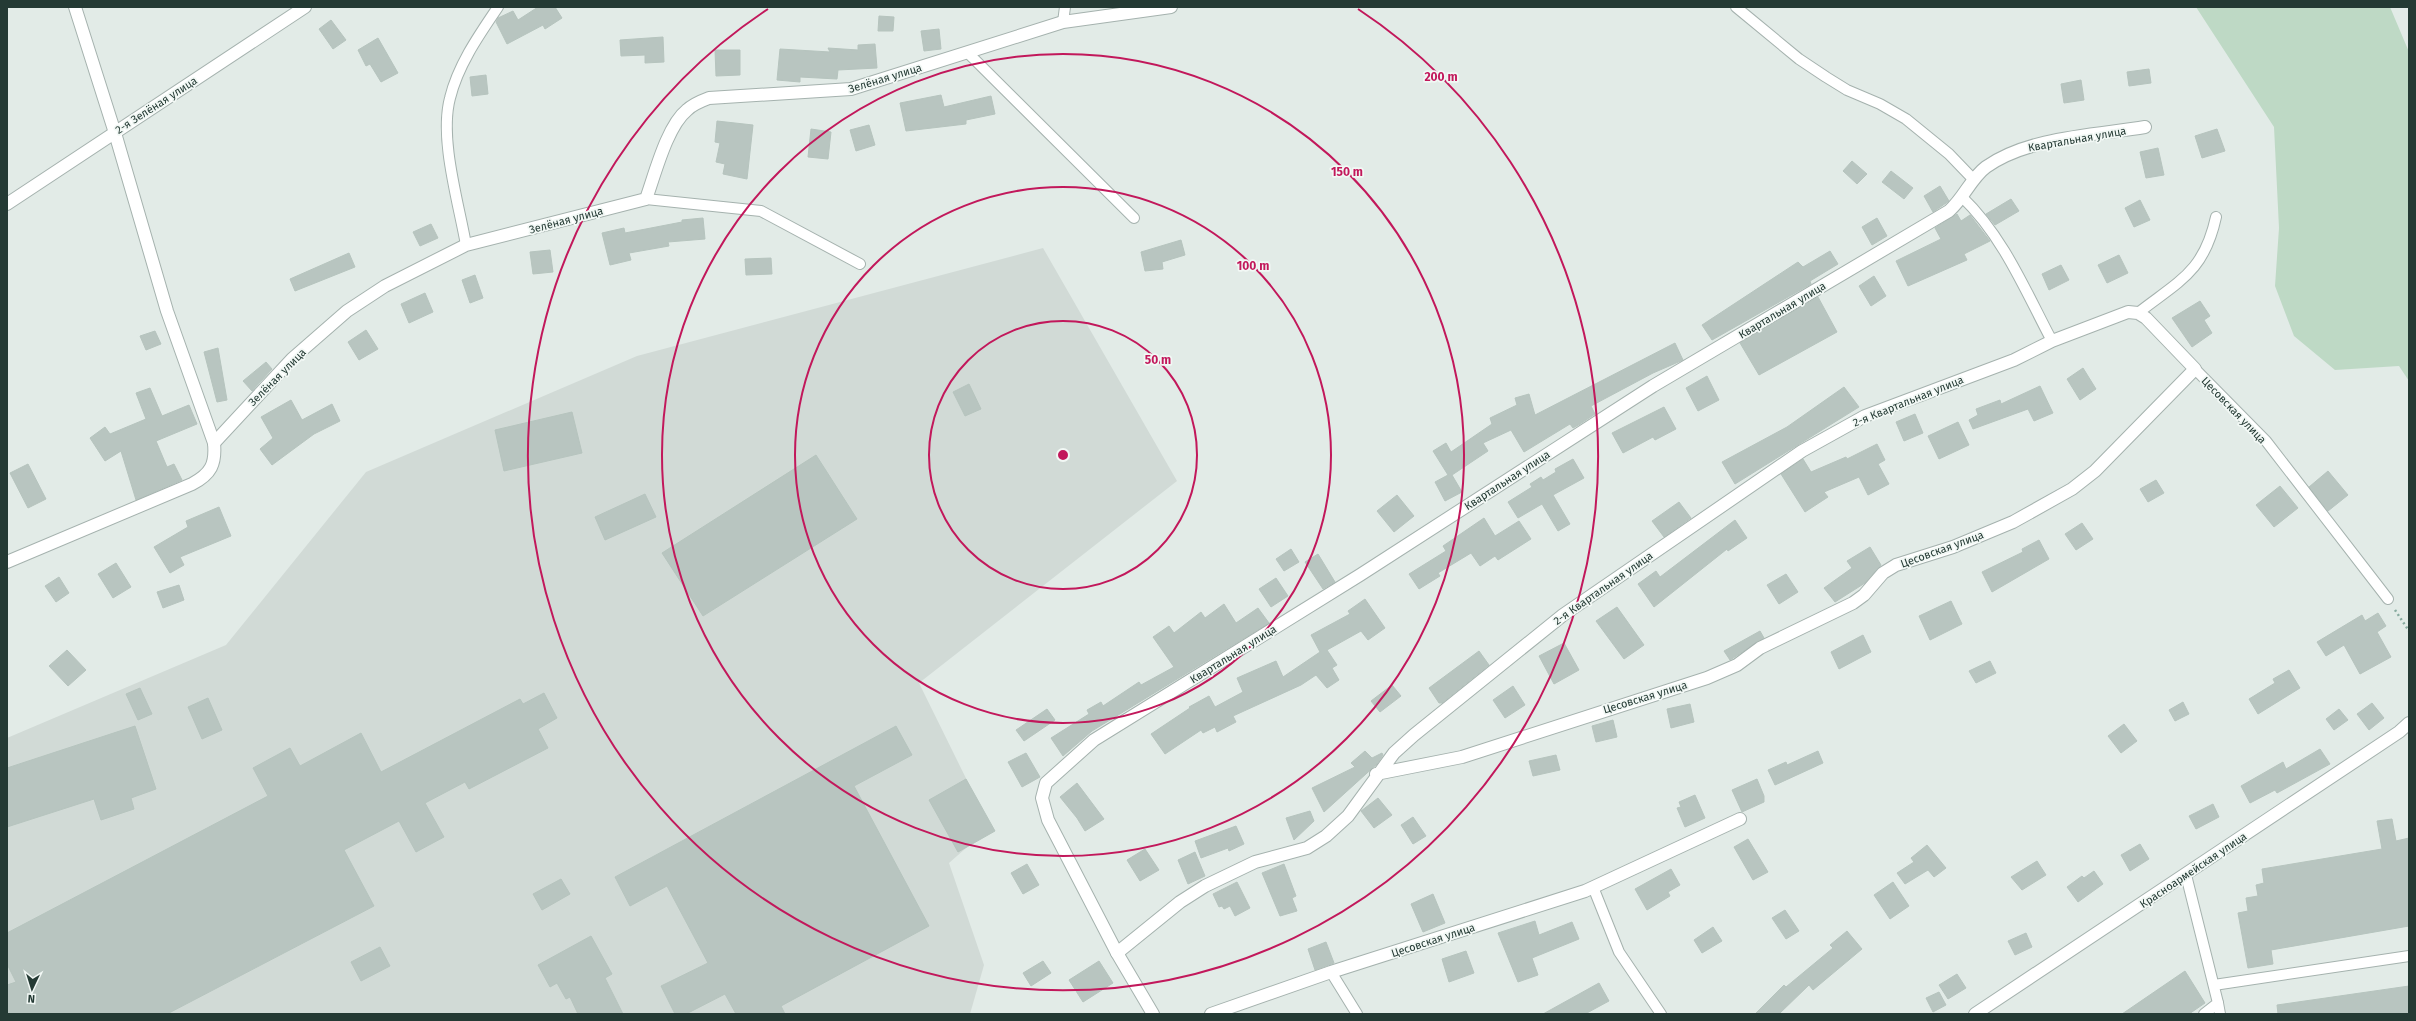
<svg xmlns="http://www.w3.org/2000/svg" width="2416" height="1021" font-family="'Fira Sans',sans-serif">
<style>
.built{fill:#d1dad6}
.green{fill:#bed9c5}
.building{fill:#b8c5c0;stroke:#b6c4be}
.lines{fill:none;stroke-linecap:round;stroke-linejoin:round}
.service-casing{stroke:#a5b2ae;stroke-width:12}
.minor-casing{stroke:#a5b2ae;stroke-width:14}
.tertiary-casing{stroke:#a5b2ae;stroke-width:14}
.path{stroke:#87ab9f;stroke-width:2.5;stroke-dasharray:2 3;stroke-linecap:butt}
.service{stroke:#fff;stroke-width:10}
.minor{stroke:#fff;stroke-width:12}
.tertiary{stroke:#fff;stroke-width:12}
.ring{fill:none;stroke:#c2185b;stroke-width:2}
.labels{text-anchor:middle;stroke-width:3.5;stroke-linejoin:round;paint-order:stroke}
.street-label{font-size:11px;fill:#243a34;stroke:#f2f8f5}
.centre{fill:#c2185b;stroke:#f2f8f5;stroke-width:2}
.ring-label{font-size:12px;text-anchor:middle;font-weight:bold;fill:#c2185b;stroke:#f2f8f5;stroke-width:3.5;stroke-linejoin:round;paint-order:stroke}
</style>
<rect width="100%" height="100%" fill="#e2ebe7"/>
<!-- built -->
<path class="built" d="M1043,248L1177,481L919,683L990,827L949,863L984,965L970,1014H7V738L226,645L366,472L637,356Z"/>
<!-- green -->
<path class="green" d="M2196,7H2390L2409,52V381L2399,366L2335,370L2294,336L2275,286L2279,228L2274,127Z"/>
<!-- building -->
<g class="building">
<path d="M538,7H555L562,18L545,29L543,25L507,44L496,22L498,18L513,11L518,20Z"/>
<path d="M879,16L894,17L893,31H878Z"/>
<path d="M331,20L346,40L333,49L319,29Z"/>
<path d="M939,29L941,49L924,51L921,31Z"/>
<path d="M663,37L664,62L645,63V55L621,56L620,40Z"/>
<path d="M378,38L398,73L381,82L370,64L366,66L358,50Z"/>
<path d="M875,44L877,68L838,70L837,79L800,77V82L777,80L780,49L830,52L828,48L858,50V45Z"/>
<path d="M715,50H740V75L716,76Z"/>
<path d="M2149,69L2151,83L2129,86L2127,72Z"/>
<path d="M486,75L488,94L472,96L470,77Z"/>
<path d="M2081,80L2084,100L2064,103L2061,84Z"/>
<path d="M941,95L944,107L991,96L995,114L966,120V124L906,131L900,103Z"/>
<path d="M717,121L753,125L747,179L723,174L725,164L716,162L720,143L715,142Z"/>
<path d="M869,125L875,145L856,151L850,130Z"/>
<path d="M811,129L831,132L828,159L808,157Z"/>
<path d="M2217,129L2225,151L2202,158L2195,136Z"/>
<path d="M2158,148L2164,175L2146,178L2140,152Z"/>
<path d="M1852,161L1867,174L1857,184L1843,171Z"/>
<path d="M1891,171L1913,188L1904,199L1882,182Z"/>
<path d="M1940,186L1949,201L1933,212L1924,196Z"/>
<path d="M2011,199L2019,211L1995,225L1986,214Z"/>
<path d="M2140,200L2150,220L2134,227L2125,208Z"/>
<path d="M1957,214L1961,221L1970,215L1990,241L1964,254L1967,260L1908,286L1896,261L1941,239L1935,228Z"/>
<path d="M703,218L705,239L668,242L669,246L629,253L631,260L610,265L602,233L624,228L625,233L682,222V220Z"/>
<path d="M1877,218L1887,236L1872,245L1862,227Z"/>
<path d="M431,224L438,238L420,246L413,232Z"/>
<path d="M1181,240L1185,255L1162,262L1163,269L1145,271L1141,252Z"/>
<path d="M550,250L553,272L533,274L530,252Z"/>
<path d="M1830,251L1838,264L1810,281L1811,284L1712,340L1702,325L1798,262L1803,267Z"/>
<path d="M349,253L355,267L295,291L290,279Z"/>
<path d="M2119,255L2128,273L2107,283L2098,265Z"/>
<path d="M771,258L772,274L746,275L745,259Z"/>
<path d="M2061,265L2069,280L2049,290L2042,274Z"/>
<path d="M475,275L483,298L470,303L462,280Z"/>
<path d="M1874,276L1886,296L1871,306L1859,286Z"/>
<path d="M425,293L433,312L409,323L401,304Z"/>
<path d="M1818,297L1837,332L1759,375L1740,343Z"/>
<path d="M2200,301L2210,316L2204,320L2212,333L2192,347L2172,318Z"/>
<path d="M366,330L378,349L359,360L348,342Z"/>
<path d="M155,331L161,344L146,350L140,336Z"/>
<path d="M1675,343L1683,360L1653,373L1591,406L1595,414L1580,424L1573,428L1570,424L1524,452L1511,430L1483,443L1488,451L1452,475L1462,492L1445,501L1435,482L1448,475L1433,451L1446,443L1451,452L1492,424L1490,418L1517,405L1515,398L1529,394L1535,415Z"/>
<path d="M218,348L227,400L217,402L204,352Z"/>
<path d="M266,362L272,369L252,391L243,381Z"/>
<path d="M2083,368L2096,389L2080,400L2067,379Z"/>
<path d="M1707,376L1719,400L1698,411L1686,388Z"/>
<path d="M969,384L981,409L965,416L953,392Z"/>
<path d="M2040,386L2053,413L2034,421L2028,409L1973,429L1969,420L1978,415L1976,409L2000,400L2001,404Z"/>
<path d="M1844,387L1859,407L1735,484L1722,462L1787,427Z"/>
<path d="M150,388L162,416L189,405L197,424L156,441L167,467L174,464L182,480L136,500L121,451L105,461L90,438L105,427L110,434L146,419L136,393Z"/>
<path d="M291,400L302,420L332,404L340,421L314,434L272,465L260,449L273,438L261,417Z"/>
<path d="M1664,407L1676,429L1655,440L1653,437L1623,453L1612,433Z"/>
<path d="M572,412L582,453L504,471L495,430Z"/>
<path d="M1915,414L1923,433L1904,441L1896,422Z"/>
<path d="M1958,422L1969,445L1939,459L1928,436Z"/>
<path d="M1877,444L1885,460L1878,464L1889,484L1868,495L1859,477L1824,492L1828,497L1805,512L1781,474L1803,459L1811,472L1846,457L1847,459Z"/>
<path d="M816,455L857,519L703,616L662,553Z"/>
<path d="M1573,459L1584,478L1553,495L1570,524L1558,531L1542,504L1518,518L1508,502L1532,487L1530,484L1541,477L1543,480L1556,472L1555,469Z"/>
<path d="M28,464L46,499L28,508L10,473Z"/>
<path d="M2328,471L2348,495L2328,511L2309,487Z"/>
<path d="M2156,480L2164,493L2148,502L2140,489Z"/>
<path d="M2280,486L2298,508L2274,527L2256,505Z"/>
<path d="M645,494L656,517L605,540L595,517Z"/>
<path d="M1397,495L1414,516L1394,532L1377,511Z"/>
<path d="M1679,502L1691,518L1664,537L1652,521Z"/>
<path d="M219,507L231,536L180,557L184,565L170,573L154,547L188,527L186,521Z"/>
<path d="M1484,518L1495,536L1519,521L1531,539L1498,560L1495,556L1480,566L1471,553L1438,573L1440,576L1419,589L1409,574L1446,551L1443,546Z"/>
<path d="M1735,520L1747,538L1728,551L1727,549L1654,607L1638,584L1656,571L1660,577Z"/>
<path d="M2082,523L2093,539L2076,550L2065,534Z"/>
<path d="M2039,540L2049,559L1992,592L1982,572L2023,552L2022,549Z"/>
<path d="M1870,547L1881,565L1865,583L1835,602L1824,588L1852,568L1847,561Z"/>
<path d="M1291,549L1299,562L1284,571L1276,559Z"/>
<path d="M1318,554L1335,582L1323,589L1305,562Z"/>
<path d="M116,563L131,587L113,598L98,574Z"/>
<path d="M1786,574L1798,592L1779,604L1767,585Z"/>
<path d="M59,577L69,593L56,602L45,586Z"/>
<path d="M1276,578L1288,596L1271,607L1259,589Z"/>
<path d="M179,585L184,600L163,608L157,592Z"/>
<path d="M1365,599L1385,628L1368,640L1361,631L1327,650L1337,665L1332,668L1339,680L1327,688L1316,675L1301,685L1233,716L1236,722L1217,732L1215,727L1203,733L1201,730L1165,754L1151,734L1190,708L1189,707L1209,696L1215,707L1243,692L1237,678L1276,661L1283,677L1320,652L1311,635L1350,614L1348,611Z"/>
<path d="M1951,601L1962,624L1930,640L1919,616Z"/>
<path d="M1224,604L1236,623L1258,608L1269,623L1092,731L1063,756L1051,738L1089,714L1087,710L1101,702L1103,706L1139,682L1141,685L1174,667L1153,637L1169,626L1174,633L1201,612L1205,618Z"/>
<path d="M1617,607L1644,645L1624,659L1596,621Z"/>
<path d="M2378,613L2386,626L2377,632L2391,657L2360,674L2344,645L2326,656L2317,642L2362,615L2365,621Z"/>
<path d="M1760,631L1764,638L1730,660L1724,651Z"/>
<path d="M1863,635L1871,652L1839,669L1831,652Z"/>
<path d="M1564,643L1579,670L1554,684L1539,656Z"/>
<path d="M67,650L86,670L68,686L49,666Z"/>
<path d="M1479,651L1489,665L1442,703H1439L1429,688Z"/>
<path d="M1990,661L1996,673L1976,683L1969,671Z"/>
<path d="M2289,670L2300,688L2258,714L2249,699L2275,683L2273,679Z"/>
<path d="M1392,685L1401,696L1380,712L1371,701Z"/>
<path d="M1513,686L1525,705L1505,718L1493,700Z"/>
<path d="M140,688L152,714L138,720L126,694Z"/>
<path d="M544,693L557,718L538,729L548,748L469,789L465,782L425,803L444,837L416,852L399,821L344,850L374,906L167,1014H7V985L16,982L7,964V933L268,796L253,768L290,748L300,766L361,733L381,772L520,699L523,704Z"/>
<path d="M208,698L222,730L202,739L188,707Z"/>
<path d="M2183,702L2189,714L2175,721L2169,710Z"/>
<path d="M2372,703L2384,718L2369,730L2357,714Z"/>
<path d="M1690,704L1694,722L1671,728L1667,709Z"/>
<path d="M1047,709L1055,720L1024,741L1016,730Z"/>
<path d="M2339,709L2348,720L2334,730L2326,719Z"/>
<path d="M1613,720L1617,737L1596,742L1592,726Z"/>
<path d="M2124,724L2137,741L2121,753L2108,736Z"/>
<path d="M135,726L156,789L131,798L134,809L101,820L94,799L7,827V768Z"/>
<path d="M896,726L912,755L854,786L929,926L781,1006L785,1014H736L725,994L686,1014H675L661,986L708,963L667,886L630,906L615,877Z"/>
<path d="M2320,749L2330,764L2277,793L2275,790L2250,803L2241,786L2283,762L2286,769Z"/>
<path d="M1365,751L1372,758L1382,753L1383,755L1377,764L1324,812L1312,788L1355,767L1351,763Z"/>
<path d="M1818,751L1823,763L1775,785L1768,770L1786,762L1787,765Z"/>
<path d="M1026,753L1040,777L1022,787L1008,762Z"/>
<path d="M1556,755L1560,770L1533,776L1529,761Z"/>
<path d="M966,779L995,831L958,852L929,800Z"/>
<path d="M1757,779L1764,796V802L1742,812L1732,790Z"/>
<path d="M1077,783L1104,819L1085,831L1077,818L1060,797Z"/>
<path d="M1695,795L1705,818L1685,827L1677,808L1681,807L1679,802Z"/>
<path d="M1378,798L1392,815L1374,828L1361,811Z"/>
<path d="M2213,804L2219,817L2196,829L2189,816Z"/>
<path d="M1310,811L1314,821L1294,840L1286,818Z"/>
<path d="M1413,817L1426,836L1413,844L1401,825Z"/>
<path d="M2392,819L2396,841L2409,838V926L2271,950L2273,964L2248,968L2238,913L2248,911L2246,898L2258,896L2256,885L2264,883L2262,869L2382,849L2377,821Z"/>
<path d="M1236,826L1244,844L1229,851L1228,848L1201,858L1195,841Z"/>
<path d="M1748,839L1768,872L1753,880L1734,847Z"/>
<path d="M2140,844L2149,859L2130,871L2121,855Z"/>
<path d="M1927,845L1946,868L1934,877L1928,870L1905,884L1897,873L1914,862L1911,858Z"/>
<path d="M1145,849L1159,870L1140,881L1127,860Z"/>
<path d="M1195,852L1205,876L1188,884L1178,860Z"/>
<path d="M2037,861L2046,875L2022,890L2011,877Z"/>
<path d="M1027,864L1039,885L1023,894L1011,873Z"/>
<path d="M1284,864L1296,896L1292,898L1297,911L1280,916L1262,873Z"/>
<path d="M1671,869L1680,885L1668,892L1670,896L1647,910L1635,889Z"/>
<path d="M2094,871L2103,884L2078,902L2067,887L2082,876L2084,878Z"/>
<path d="M561,879L570,894L542,910L533,894Z"/>
<path d="M1237,882L1250,908L1235,916L1230,906L1224,909L1222,906L1219,907L1213,894Z"/>
<path d="M1893,882L1909,906L1890,919L1874,895Z"/>
<path d="M1433,894L1445,923L1423,932L1411,904Z"/>
<path d="M1785,910L1799,931L1786,939L1772,918Z"/>
<path d="M1535,921L1539,935L1572,922L1579,939L1532,958L1538,975L1518,982L1498,933Z"/>
<path d="M1713,927L1722,941L1702,953L1694,940Z"/>
<path d="M1847,931L1862,949L1813,990L1809,985L1779,1014H1755L1784,985L1786,987L1833,948L1830,945Z"/>
<path d="M2026,933L2032,947L2015,955L2008,941Z"/>
<path d="M591,936L612,974L605,978L623,1014H578L570,997L566,999L557,983L550,987L538,965Z"/>
<path d="M1326,942L1334,963L1315,970L1308,949Z"/>
<path d="M380,947L390,966L361,981L351,962Z"/>
<path d="M1466,951L1474,973L1449,982L1442,959Z"/>
<path d="M1043,961L1051,973L1031,986L1023,973Z"/>
<path d="M1099,961L1113,983L1083,1002L1069,980Z"/>
<path d="M2185,971L2205,1003L2189,1014H2122Z"/>
<path d="M1957,974L1966,988L1948,999L1939,985Z"/>
<path d="M1599,983L1609,1001L1585,1014H1543Z"/>
<path d="M2409,986V1014H2278L2277,1005Z"/>
<path d="M1939,992L1946,1005L1933,1012L1926,998Z"/>
</g>
<g class="lines">
<defs>
<g id="service">
<path d="M1736,7L1799,59L1826,77L1847,90L1880,104L1906,119L1949,154L1974,180"/>
<path d="M1063,22L1065,7"/>
<path d="M967,52L1134,218"/>
<path d="M1962,197C2003,236 2026,292 2052,341"/>
<path d="M646,199L761,211L860,264"/>
<path d="M466,245C459,204 439,139 450,98C458,65 479,35 498,7"/>
<path d="M2138,313C2179,281 2204,272 2216,217"/>
<path d="M2195,369L2266,441L2388,599"/>
<path d="M2186,875L2218,1003L2204,1014"/>
<path d="M1593,887L1619,952L1661,1014"/>
<path d="M1331,972L1357,1014"/>
<path d="M2214,985L2409,956"/>
<path d="M2218,1003L2220,1014"/>
</g>
<g id="minor">
<path d="M7,204L305,7"/>
<path d="M214,443L292,359L347,311L385,286L466,245L646,199C655,174 667,126 687,110C693,104 701,101 709,98L851,89L1063,22L1171,7"/>
<path d="M7,562L192,484C211,474 216,464 214,443L167,311L115,133L75,7"/>
<path d="M1117,953L1048,820L1042,798L1046,783L1094,740L1360,575L1653,386L1949,211C1964,198 1971,178 1986,167C2028,137 2096,135 2145,127"/>
<path d="M1153,1014L1117,953L1180,902L1205,886L1255,862L1307,848L1326,836L1348,816L1394,753L1414,735L1563,615L1802,451L1865,416L2014,360L2052,341L2128,312L2138,313L2146,318L2195,369L2095,471L2072,489L2013,522L1953,547L1896,565L1883,573L1864,595L1853,603L1760,648L1737,665L1707,678L1462,757L1376,774"/>
<path d="M1211,1014L1331,972L1585,891L1740,819"/>
</g>
<path id="tertiary" d="M1975,1014L2399,732L2409,723"/>
</defs>
<!-- service casing -->
<use href="#service" class="service-casing"/>
<!-- minor casing -->
<use href="#minor" class="minor-casing"/>
<!-- tertiary casing -->
<use href="#tertiary" class="tertiary-casing"/>
<!-- path -->
<path class="path" d="M2395,610L2409,631"/>
<!-- service -->
<use href="#service" class="service"/>
<!-- minor -->
<use href="#minor" class="minor"/>
<!-- tertiary -->
<use href="#tertiary" class="tertiary"/>
</g>
<!-- distance rings -->
<g class="ring">
<circle cx="1063" cy="455" r="134"/>
<circle cx="1063" cy="455" r="268"/>
<circle cx="1063" cy="455" r="401"/>
<path d="M1358 9A535 535 0 1 1 768 9"/>
</g>
<g class="labels">
<!-- street labels -->
<g class="street-label">
<text transform="translate(885 78) rotate(-17)" y="4">Зелёная улица</text>
<text transform="translate(156 105) rotate(-33)" y="4">2-я Зелёная улица</text>
<text transform="translate(2077 139) rotate(-10)" y="4">Квартальная улица</text>
<text transform="translate(566 220) rotate(-15)" y="4">Зелёная улица</text>
<text transform="translate(1782 310) rotate(-31)" y="4">Квартальная улица</text>
<text transform="translate(277 377) rotate(-45)" y="4">Зелёная улица</text>
<text transform="translate(1908 401) rotate(-22)" y="4">2-я Квартальная улица</text>
<text transform="translate(2234 410) rotate(46)" y="4">Цесовская улица</text>
<text transform="translate(1507 480) rotate(-33)" y="4">Квартальная улица</text>
<text transform="translate(1942 549) rotate(-20)" y="4">Цесовская улица</text>
<text transform="translate(1603 588) rotate(-35)" y="4">2-я Квартальная улица</text>
<text transform="translate(1233 654) rotate(-32)" y="4">Квартальная улица</text>
<text transform="translate(1645 697) rotate(-17)" y="4">Цесовская улица</text>
<text transform="translate(2193 870) rotate(-34)" y="4">Красноармейская улица</text>
<text transform="translate(1433 940) rotate(-18)" y="4">Цесовская улица</text>
</g>
</g>
<circle cx="1063" cy="455" r="6" class="centre"/>
<g class="ring-label">
<text x="1441" y="81">200 m</text>
<text x="1347" y="176">150 m</text>
<text x="1253" y="270">100 m</text>
<text x="1158" y="364">50 m</text>
</g>
<!-- border -->
<rect width="2416" height="1021" fill="none" stroke="#243a34" stroke-width="16"/>
<!-- north arrow -->
<g transform="translate(32 989) rotate(184)" stroke="#f2f8f5" stroke-width="3" paint-order="stroke">
<path d="M0-3L7 15L0 10L-7 15Z" fill="#243a34"/>
<text y="-6" font-size="11" font-weight="bold" text-anchor="middle" fill="#243a34">N</text>
</g>
</svg>
